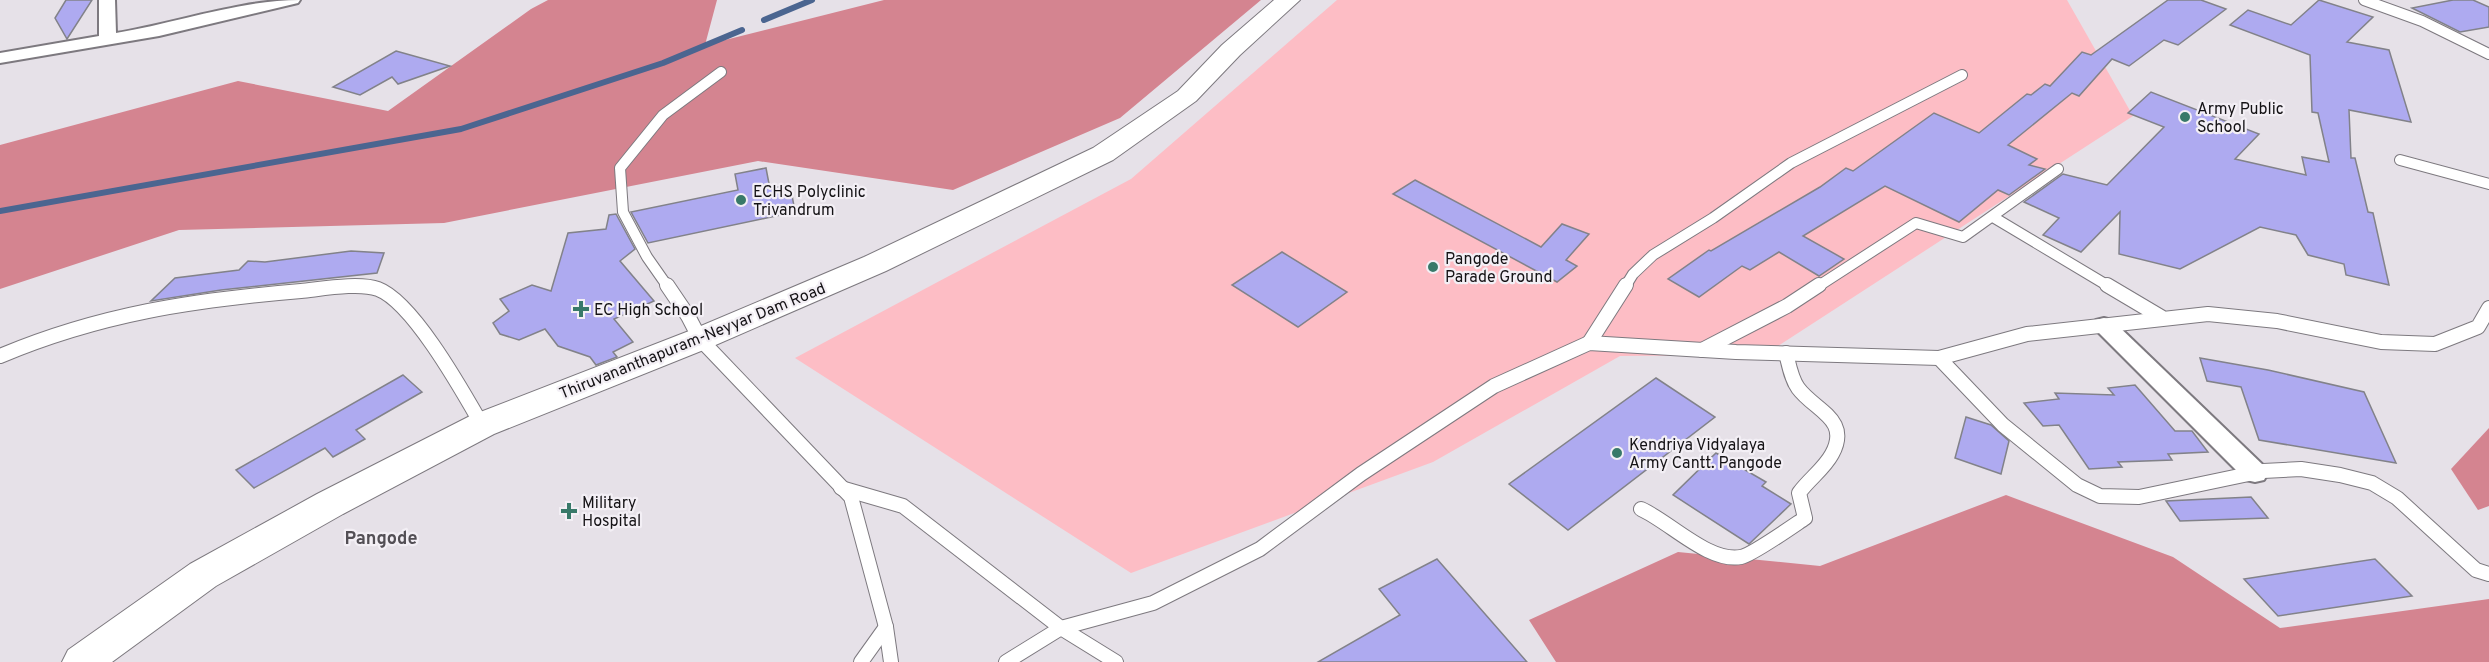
<svg xmlns="http://www.w3.org/2000/svg" width="2489" height="662" font-family="Overpass,sans-serif">
<style>
.green{fill:#fdbdc5}
.forest{fill:#d48490}
.lines{fill:none;stroke-linecap:round;stroke-linejoin:round}
.stream{stroke:#4b6590;stroke-width:6}
.building{fill:#aeaaf0;stroke:#828289;stroke-width:1.5}
.lane-far1-casing{stroke:#7d797f;stroke-width:12}
.lane-casing{stroke:#7d797f;stroke-width:16}
.street-casing{stroke:#7d797f;stroke-width:4}
.secondary-casing{stroke:#7d797f;stroke-width:2}
.lane-far1{stroke:#fff;stroke-width:10}
.lane{stroke:#fff;stroke-width:14}
.street{fill:#fff;fill-rule:evenodd}
.secondary{fill:#fff;fill-rule:evenodd}
.poi-dot{fill:#387969;stroke:#f3eff5;stroke-width:2}
.labels{text-anchor:middle;stroke-width:4.5;stroke-linejoin:round;paint-order:stroke}
.poi-label{font-size:16px;fill:#141215;stroke:#f3eff5;text-anchor:start}
.street-label{font-size:16px;fill:#141215;stroke:#f3eff5}
.neighbourhood-label{font-size:18px;font-weight:bold;fill:#534f55;stroke:#f3eff5}
</style>
<rect width="100%" height="100%" fill="#e6e1e8"/>
<!-- green -->
<path class="green" d="M1337,0H2067L2133,116L1764,355L1620,356L1433,462L1131,573L795,358L1131,179Z"/>
<!-- forest -->
<g class="forest">
<path d="M548,0H717L705,45L884,0H1261L1120,118L953,190L758,161L444,223L179,230L0,289V145L238,81L388,111L531,9Z"/>
<path d="M2489,428V506L2478,510L2451,469Z"/>
<path d="M2006,495L2173,557L2280,628L2489,599V662H1556L1529,620L1678,552L1820,566Z"/>
</g>
<g class="lines">
<!-- stream -->
<g class="stream">
<path d="M764,20L812,0"/>
<path d="M0,211L461,129L663,63L742,30"/>
</g>
</g>
<!-- building -->
<g class="building">
<path d="M66,0H92L67,39L55,18Z"/>
<path d="M2168,0H2201L2226,9L2178,45L2164,40L2129,66L2112,59L2079,96L2072,93L2008,145L2037,159L2029,165L2045,169L2009,195L1998,190L1959,222L1885,186L1803,236L1844,259L1819,276L1779,252L1750,270L1742,266L1699,297L1668,279L1709,250L1711,251L1820,187L1846,168L1853,171L1934,113L1979,133L2027,94L2031,95L2045,84L2050,86L2082,52L2091,55Z"/>
<path d="M2319,0L2373,17L2347,42L2389,50L2411,122L2349,110L2351,158H2355L2368,212L2373,213L2389,285L2346,275L2344,264L2308,255L2296,235L2260,227L2180,269L2119,254L2120,212L2081,252L2043,235L2059,218L2024,202L2063,174L2107,185L2164,127L2128,113L2151,92L2259,134L2235,159L2306,175L2302,157L2329,162L2318,113L2312,112L2310,55L2230,25L2248,10L2291,25Z"/>
<path d="M2453,0H2473L2489,7V27L2460,32L2412,8Z"/>
<path d="M396,51L450,66L398,84L392,77L360,95L333,87Z"/>
<path d="M766,168L770,189L790,184L795,212L648,243L631,212L738,190L735,174Z"/>
<path d="M1415,180L1541,247L1562,224L1589,234L1566,260L1577,266L1557,282L1393,194Z"/>
<path d="M616,214L635,249L620,261L654,301L614,319L633,342L613,352L617,357L596,365L590,357L558,346L545,329L519,340L500,334L493,323L509,311L500,299L532,285L551,291L568,233L606,229L609,215Z"/>
<path d="M351,251L384,253L377,273L221,290L151,301L175,278L239,270L248,261L265,262Z"/>
<path d="M1282,252L1347,292L1298,327L1232,285Z"/>
<path d="M2200,358L2268,370L2364,392L2396,463L2259,440L2241,387L2207,381Z"/>
<path d="M403,375L422,392L356,430L365,439L333,457L325,448L254,488L236,470Z"/>
<path d="M1656,378L1715,417L1568,530L1509,484Z"/>
<path d="M2135,385L2175,431H2192L2208,452L2168,454L2172,460L2118,462L2122,467L2089,469L2059,425L2043,426L2024,403L2059,399L2055,393L2114,395L2108,388Z"/>
<path d="M1966,417L1991,425L2009,441L2001,474L1955,458Z"/>
<path d="M1716,453L1766,482L1762,486L1791,504L1749,544L1673,495Z"/>
<path d="M2251,497L2268,518L2180,521L2166,501Z"/>
<path d="M1437,559L1527,662H1318L1400,615L1379,589Z"/>
<path d="M2375,559L2412,596L2278,616L2244,579Z"/>
</g>
<g class="lines">
<defs>
<g id="lane-far1">
<path d="M2364,0L2422,21L2489,54"/>
<path d="M2400,160L2489,184"/>
<path d="M1993,217L2110,287"/>
<path d="M668,287L647,257L623,212L620,168L663,115L721,72"/>
<path d="M1625,287L1633,274L1653,255L1713,218L1791,163L1962,75"/>
<path d="M1817,287L1916,223L1963,237L2058,169"/>
</g>
<g id="lane">
<path d="M667,285L688,316L700,339L851,497L886,627L891,662"/>
<path d="M2107,285L2161,317"/>
<path d="M1589,343L1626,285"/>
<path d="M1702,350L1787,306L1819,285"/>
<path d="M0,356C100,314 193,300 301,291C321,289 359,282 378,289C413,302 463,392 482,425"/>
<path d="M1939,358L2003,425L2077,485L2100,496L2139,497L2263,471L2301,469L2340,475L2372,483L2397,498L2476,570L2489,574"/>
<path d="M841,488L903,506L1061,628L1153,603L1260,549L1361,474L1494,386L1589,343L1736,352L1939,358L2027,334L2208,314L2277,321L2381,342L2435,344L2478,327L2489,308"/>
<path d="M1641,509C1670,522 1709,563 1741,557C1752,555 1793,526 1805,518L1799,493C1809,479 1824,469 1832,454C1851,419 1815,411 1798,388C1791,378 1789,365 1786,353"/>
<path d="M861,662L886,627"/>
<path d="M1006,662L1061,628L1116,662"/>
</g>
<g id="street">
<path d="M99,0H115L116,33C177,23 240,0 300,0L298,3L159,36L0,63V53L99,36Z"/>
<path d="M2104,318L2112,320L2264,466L2268,473L2264,480L2255,482L2246,480L2096,330L2093,325L2096,320Z"/>
</g>
<path id="secondary" d="M1274,0H1300L1240,55L1196,101L1113,160L886,271L711,347L494,434L343,514L216,586L112,662H62L68,650L190,564L317,494L470,416L689,331L864,257L1093,148L1178,91L1222,45Z"/>
</defs>
<!-- lane-far1 casing -->
<use href="#lane-far1" class="lane-far1-casing"/>
<!-- lane casing -->
<use href="#lane" class="lane-casing"/>
<!-- street casing -->
<use href="#street" class="street-casing"/>
<!-- secondary casing -->
<use href="#secondary" class="secondary-casing"/>
<!-- lane-far1 -->
<use href="#lane-far1" class="lane-far1"/>
<!-- lane -->
<use href="#lane" class="lane"/>
<!-- street -->
<use href="#street" class="street"/>
<!-- secondary -->
<use href="#secondary" class="secondary"/>
</g>
<!-- markers -->
<g class="poi-dot">
<circle cx="2185" cy="117" r="6"/>
<circle cx="741" cy="200" r="6"/>
<circle cx="1433" cy="267" r="6"/>
<path d="M578 300h6v6h6v6h-6v6h-6v-6h-6v-6h6z"/>
<circle cx="1617" cy="453" r="6"/>
<path d="M566 502h6v6h6v6h-6v6h-6v-6h-6v-6h6z"/>
</g>
<g class="labels">
<!-- poi labels -->
<g class="poi-label">
<text x="2197" y="114">Army Public<tspan x="2197" dy="18">School</tspan></text>
<text x="753" y="197">ECHS Polyclinic<tspan x="753" dy="18">Trivandrum</tspan></text>
<text x="1445" y="264">Pangode<tspan x="1445" dy="18">Parade Ground</tspan></text>
<text x="594" y="315">EC High School</text>
<text x="1629" y="450">Kendriya Vidyalaya<tspan x="1629" dy="18">Army Cantt. Pangode</tspan></text>
<text x="582" y="508">Military<tspan x="582" dy="18">Hospital</tspan></text>
</g>
<!-- street labels -->
<g class="street-label">
<text transform="translate(692 340) rotate(-22)" y="6">Thiruvananthapuram-Neyyar Dam Road</text>
</g>
<!-- neighbourhood labels -->
<g class="neighbourhood-label">
<text x="381" y="544">Pangode</text>
</g>
</g>
</svg>
